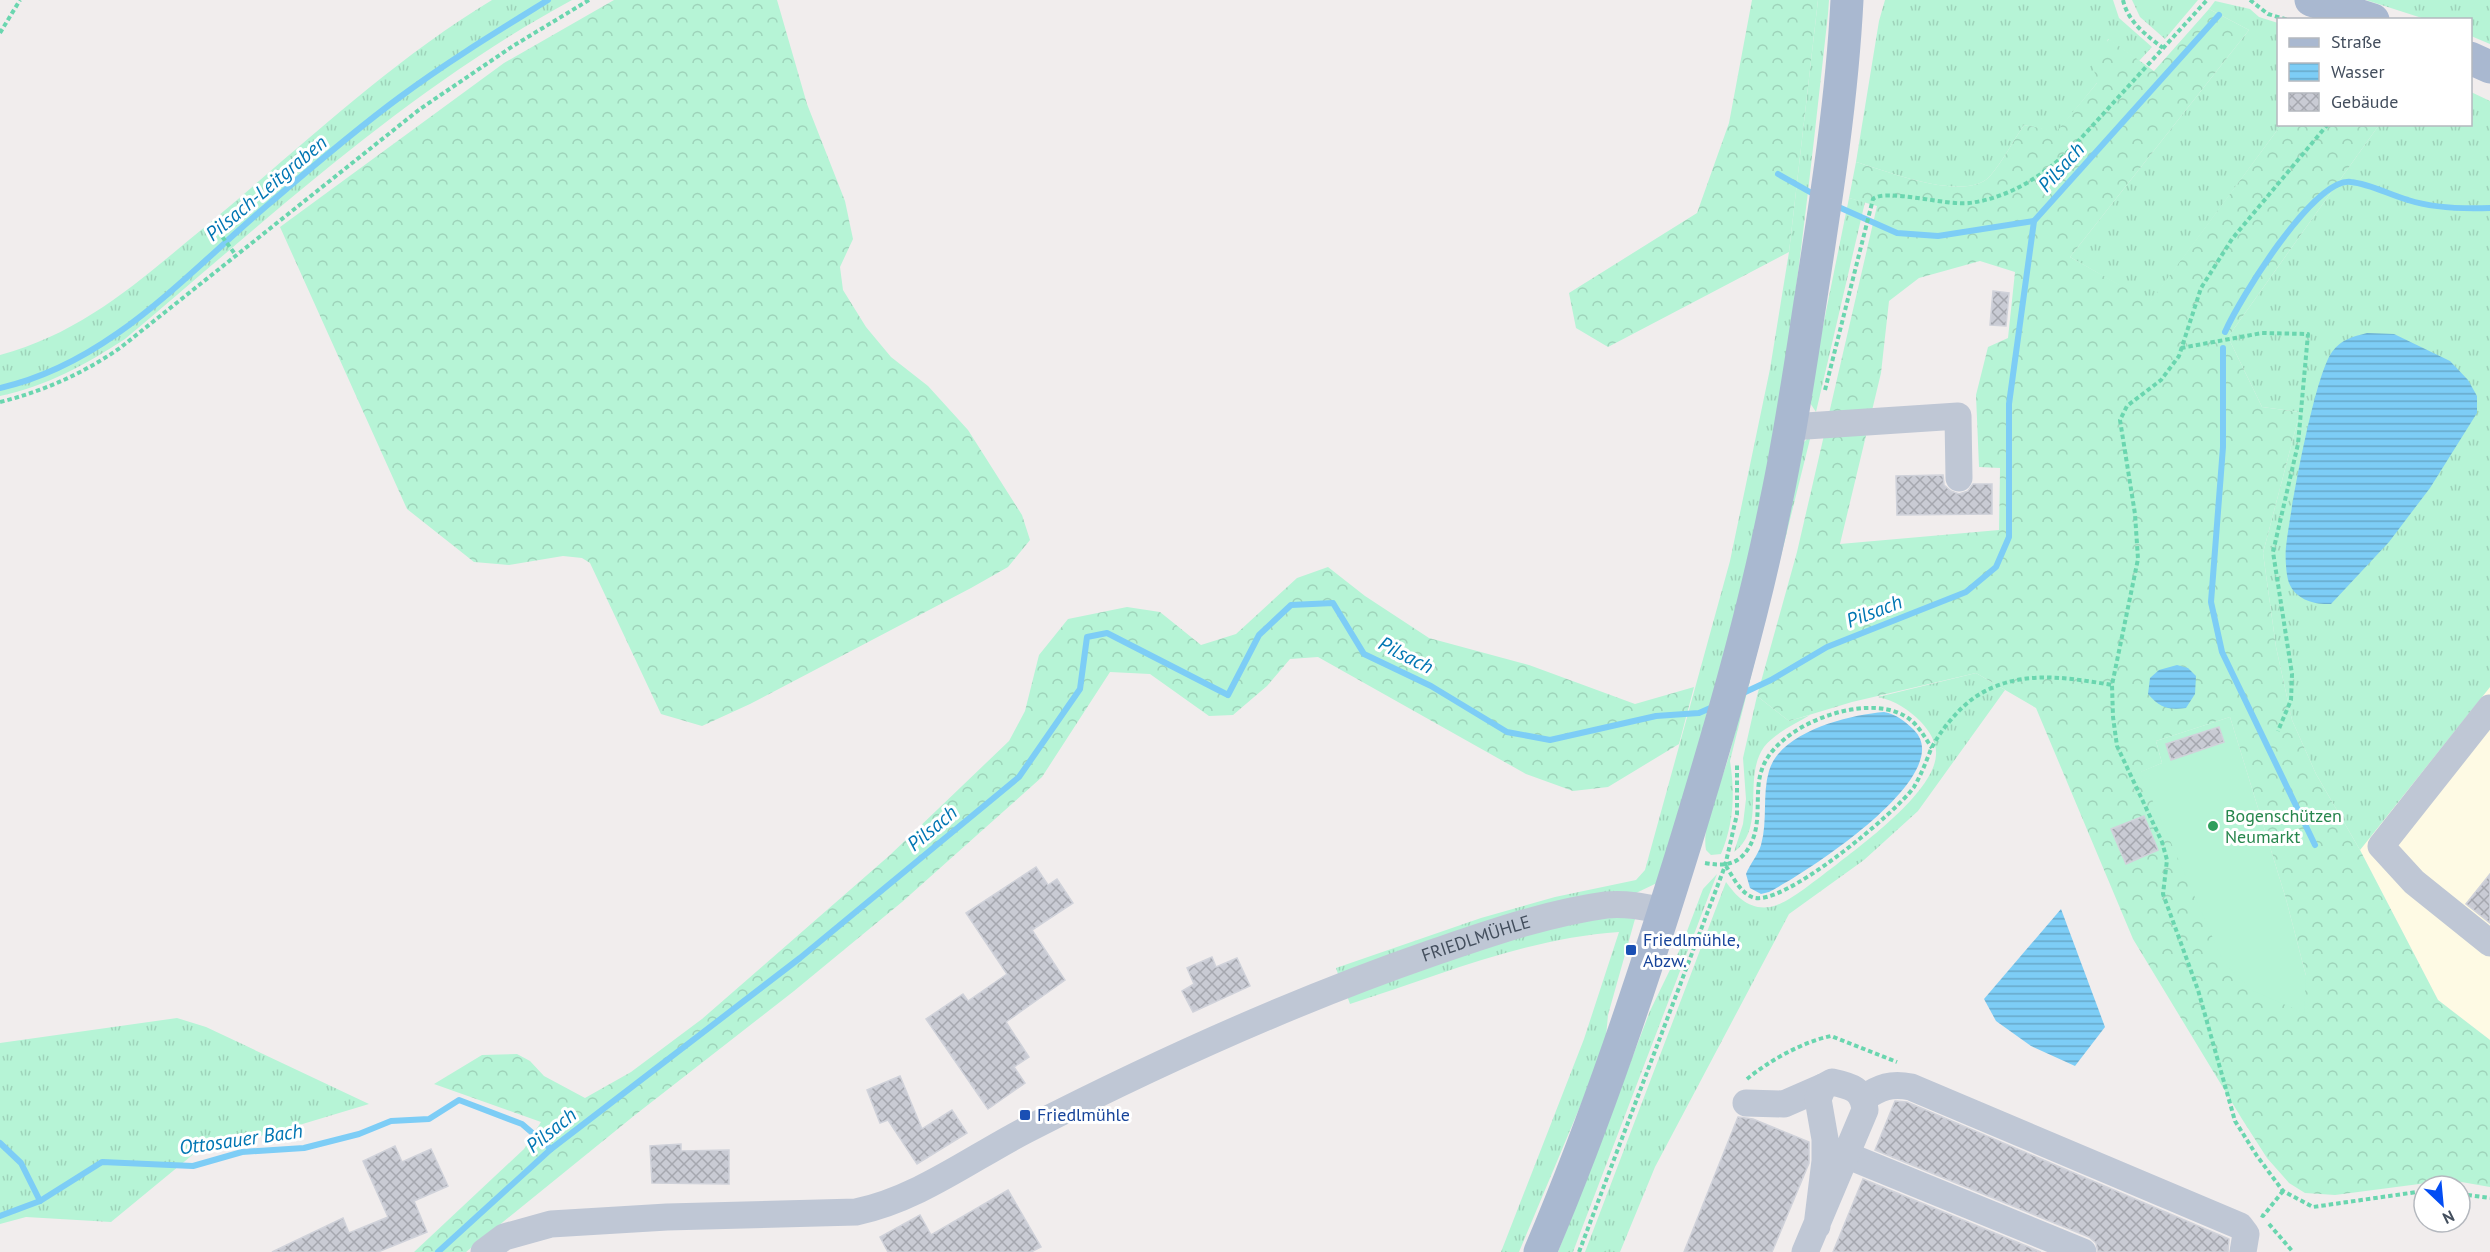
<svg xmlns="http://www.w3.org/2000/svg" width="2490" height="1252" font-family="'PT Sans',sans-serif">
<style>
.commercial{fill:#fefae4}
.grass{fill:url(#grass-tufts)}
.forest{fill:url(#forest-crowns);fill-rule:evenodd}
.pitch{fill:#b6f4d6}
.water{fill:url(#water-rules)}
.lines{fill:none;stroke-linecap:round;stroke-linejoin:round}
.stream{stroke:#7dcdf6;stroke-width:6}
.building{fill:url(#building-cross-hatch);stroke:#d0d2da;stroke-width:1.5}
.path{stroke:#6ad6af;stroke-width:4;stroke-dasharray:4.5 3;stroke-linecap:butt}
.minor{stroke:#bfc7d5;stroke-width:27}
.major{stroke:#a9b8d0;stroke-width:33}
.leisure-dot{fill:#2e9e5b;stroke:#fff;stroke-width:2}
.transit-dot{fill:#1a4fb4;stroke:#fff;stroke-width:2}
.labels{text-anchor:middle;stroke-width:6;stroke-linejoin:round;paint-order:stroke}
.leisure-label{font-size:18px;fill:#27864d;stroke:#fff;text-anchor:start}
.street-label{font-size:18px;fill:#434e5d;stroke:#fff}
.transit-label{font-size:18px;fill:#164399;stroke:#fff;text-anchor:start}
.water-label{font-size:20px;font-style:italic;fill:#0076b3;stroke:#fff}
</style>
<defs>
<pattern id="grass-tufts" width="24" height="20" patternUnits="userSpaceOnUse" patternTransform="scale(1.5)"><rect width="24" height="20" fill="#b6f4d6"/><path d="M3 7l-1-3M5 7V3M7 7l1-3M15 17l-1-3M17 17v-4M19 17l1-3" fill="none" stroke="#9ed3ba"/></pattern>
<pattern id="forest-crowns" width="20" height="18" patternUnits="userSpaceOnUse" patternTransform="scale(1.5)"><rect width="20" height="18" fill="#b6f4d6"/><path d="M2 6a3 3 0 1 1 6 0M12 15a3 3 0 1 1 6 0" fill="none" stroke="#9ed3ba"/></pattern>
<pattern id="water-rules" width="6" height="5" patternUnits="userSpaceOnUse" patternTransform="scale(1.5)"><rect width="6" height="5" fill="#7dcdf6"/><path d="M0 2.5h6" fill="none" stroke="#68a9ca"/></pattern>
<pattern id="building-cross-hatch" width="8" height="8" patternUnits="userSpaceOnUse" patternTransform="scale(1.5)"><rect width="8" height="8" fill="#c9cbd4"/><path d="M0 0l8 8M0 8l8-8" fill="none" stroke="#a5a7af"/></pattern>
</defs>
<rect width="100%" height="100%" fill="#f1eded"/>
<!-- commercial -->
<path class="commercial" d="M2490,687V1040L2438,1000L2360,850Z"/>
<!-- grass -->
<g class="grass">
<path d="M492,0H572C407,89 268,219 125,339C85,365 47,386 0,396V355C85,332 140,280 206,226C300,148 388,63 492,0Z"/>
<path d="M1818,0H1829L1828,14C1805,219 1785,426 1733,627C1710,713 1682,798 1657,883L1636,893L1339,977L1336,968L1481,918L1555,897L1636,880L1645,870L1730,561L1770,369L1789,252Z"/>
<path d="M1885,0H2113L2119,18L2152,47L2139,61L2108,39L2097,83L2057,132L2024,125C2013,141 2003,161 1990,176C1966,203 1887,171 1856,162L1879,21Z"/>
<path d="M2132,0H2198L2165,39L2140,17Z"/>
<path d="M2366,0H2490V44L2471,36L2470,20L2425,19Z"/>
<path d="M2215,1L2250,9L2259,17L2278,23V124L2281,125L2150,303L2070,257L2249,30L2209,9Z"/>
<path d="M2471,92L2490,101V687L2360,850L2316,774L2292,720L2276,647L2263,553L2300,412L2262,407L2228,337L2379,125L2470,124Z"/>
<path d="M1849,198L1865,202L1816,412L1810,403V390Z"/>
<path d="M1811,435L1730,761C1735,793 1734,823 1721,854L1711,855L1706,850C1701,823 1723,780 1730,752C1757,650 1780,547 1802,444Z"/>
<path d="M1976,673L2005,690L1918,811L1864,860L1789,914L1655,1167L1620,1252H1585L1726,882C1737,897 1749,910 1770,907C1789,904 1820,876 1836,865C1864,843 1934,792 1936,755C1937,742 1929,731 1921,722C1908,709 1896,701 1878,697Z"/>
<path d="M1757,696L1789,721L1810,715C1795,724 1775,733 1764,747C1742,778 1767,828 1734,852L1743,824L1746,799L1743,758Z"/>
<path d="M1717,874L1579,1236L1573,1252H1558L1650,1011L1681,947L1703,889Z"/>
<path d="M1599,914L1635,919L1608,1015L1605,1047L1519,1252H1501L1584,1039L1619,932C1527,938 1438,976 1350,1004L1346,993L1494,942Z"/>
<path d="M177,1018L206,1027L369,1104L276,1132L196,1152L111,1222L26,1217L0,1224V1043Z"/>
</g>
<!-- forest -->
<g class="forest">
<path d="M614,0H777L807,104L845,201L853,239L840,267L843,290L866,327L891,357L928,386L968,430L1022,515L1030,540L1008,567L971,588L750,704L702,726L661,714L590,563L582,558L563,556L509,565L474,562L407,509L280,227L504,63Z"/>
<path d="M1752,0H1818L1789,252L1608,347L1576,328L1569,293L1697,213L1729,123Z"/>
<path d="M2209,9L2249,30L2070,257L2150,302L2281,125H2379L2228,337L2262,407L2300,412L2263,553L2276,647L2292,720L2316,774L2360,850L2438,1000L2490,1040V1187L2450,1180L2335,1195L2305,1193L2289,1183L2267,1158L2242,1119L2133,939L2036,708L1976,673L1852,702L1789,721L1757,696L1797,552L1877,206L1849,198L1856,162C1887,171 1966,203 1990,176C2003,161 2013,141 2024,125L2057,131L2097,83L2092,61L2109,39L2154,71ZM1980,261L2015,272L2008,338L1988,347L1976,395L1979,467L2000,468L1999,530L1840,544L1881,373L1889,301L1919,278ZM2230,717L2286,899L2306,976L2141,772L2162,763L2156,741Z"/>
<path d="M1328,567L1365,596L1429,638L1529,665L1635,704L1694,687L1679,744L1608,787L1573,791L1526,774L1318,657L1290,659L1267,686L1233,715L1209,716L1150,674L1110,672L1042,777L902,902L794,991L635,1115L466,1252H414L524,1149L541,1122L434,1084L482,1055L517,1054L530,1061L544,1076L585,1098L631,1072L702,1019L890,855L1009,741L1025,711L1039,655L1068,619L1127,607L1160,612L1201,645L1236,634L1297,578Z"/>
</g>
<!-- pitch -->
<path class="pitch" d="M2230,717L2286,899L2306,976L2304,1013L2251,990L2223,961L2140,772L2162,763L2156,741Z"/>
<!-- water -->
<g class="water">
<path d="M2367,333L2394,334L2450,361L2468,380L2477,396V413L2430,488L2389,542L2331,604C2315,605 2296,600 2289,583C2286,575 2285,556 2286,547C2290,511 2314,377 2332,352C2342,339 2352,337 2367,333Z"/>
<path d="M2177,665L2188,668L2196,676L2195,694L2186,708C2168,710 2160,708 2148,694L2150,678L2159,670Z"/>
<path d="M1884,712C1896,714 1905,721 1914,730C1959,775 1803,875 1769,892L1761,894L1750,888L1746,874C1750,864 1758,855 1761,845C1768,821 1762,794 1769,771C1780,732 1848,715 1884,712Z"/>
<path d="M2061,909L2105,1027L2075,1066L2031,1046L1996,1021L1984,999Z"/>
</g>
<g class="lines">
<!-- stream -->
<g class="stream">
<path d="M1778,174L1817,196"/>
<path d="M1834,205L1897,233L1938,236L2034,221"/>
<path d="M2225,332C2239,300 2314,177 2351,182C2370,184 2390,195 2408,200C2433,208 2464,209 2490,208"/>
<path d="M2223,348V447L2211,602L2222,652L2315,845"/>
<path d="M0,388C111,363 187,273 270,203C312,167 355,130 400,97C447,62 498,31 548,0"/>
<path d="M1741,694L1771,680L1827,647L1966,592L1996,567L2009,537V404L2034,221L2219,15"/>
<path d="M0,1143L21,1163L40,1201"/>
<path d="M0,1216L40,1201L102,1162L193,1166L242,1152L304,1148L359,1134L391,1121L429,1119L459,1100L522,1124L551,1149"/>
<path d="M438,1252L551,1149L800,958L1019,777L1080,689L1087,637L1107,633L1228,695L1259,635L1291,605L1333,603L1364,654L1431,686L1507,732L1550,740L1656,716L1699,713L1715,706"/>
</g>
</g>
<!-- building -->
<g class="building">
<path d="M1993,291L2009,293L2006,326L1990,325Z"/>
<path d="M1943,475L1944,485L1951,491L1959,494L1968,491L1973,484H1992V514L1897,515L1896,476Z"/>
<path d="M2219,727L2224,742L2171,760L2166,744Z"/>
<path d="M2144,816L2158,850L2126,864L2111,829Z"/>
<path d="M1036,867L1048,885L1057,879L1073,903L1032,930L1065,980L1006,1022L1029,1057L1014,1067L1025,1083L988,1109L926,1019L963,994L968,1001L1007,974L966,913Z"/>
<path d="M2490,874V923L2466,904Z"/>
<path d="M1212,957L1216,967L1237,958L1250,986L1193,1012L1182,991L1194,984L1187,968Z"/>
<path d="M900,1076L922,1129L952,1110L967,1133L917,1164L888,1120L880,1123L867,1090Z"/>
<path d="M1895,1101L1907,1102L2229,1239L2228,1252H2098L2096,1243L2089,1237L1875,1150Z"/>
<path d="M1738,1117L1753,1119L1809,1142V1163L1772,1252H1684Z"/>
<path d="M681,1144V1151L729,1150V1184L652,1183L650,1146Z"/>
<path d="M395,1146L402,1162L431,1149L448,1186L414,1201L427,1232L378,1252H272L343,1218L349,1233L388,1217L363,1161Z"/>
<path d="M1863,1179L2041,1252H1833Z"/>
<path d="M1008,1190L1041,1247L1031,1252H888L880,1237L920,1215L931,1235Z"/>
</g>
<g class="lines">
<!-- path -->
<g class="path">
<path d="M2123,0C2128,22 2146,35 2163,48"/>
<path d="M2250,0L2268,14L2288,20"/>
<path d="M0,33L20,0"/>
<path d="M2328,124L2232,239L2201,288L2179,356L2161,380L2127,406L2120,420L2135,514L2138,559L2112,685L2113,717L2117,746L2162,842L2167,860L2163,894L2198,990L2235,1121L2257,1156L2283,1191L2313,1207L2424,1191"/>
<path d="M218,231L235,254"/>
<path d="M2181,348L2262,333L2308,334L2298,444L2273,552L2292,674L2291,700L2278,731"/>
<path d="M1825,390L1873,199C1886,188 1947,206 1969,203C2010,198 2044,175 2073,147L2207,0"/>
<path d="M0,402C44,391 82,374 120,348L420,109L513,46L589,0"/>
<path d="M1705,863C1723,866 1737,866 1748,849C1764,824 1753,794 1762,769C1777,725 1863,693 1903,715C1917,722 1923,735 1932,748"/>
<path d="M1726,866C1733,877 1740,892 1752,897C1780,910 1897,812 1914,787C1921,775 1926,762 1931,749C1940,731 1958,709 1975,697C2018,669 2064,677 2112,685"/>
<path d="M1747,1079C1769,1061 1802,1042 1831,1036L1897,1062"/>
<path d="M2460,1194L2490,1198"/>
<path d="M2261,1215L2263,1216L2283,1191"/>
<path d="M2269,1224L2293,1252"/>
<path d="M1579,1252L1725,866L1737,814V765"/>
</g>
<!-- minor -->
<g class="minor">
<path d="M1791,427L1958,416L1959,478"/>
<path d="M2490,708L2381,846L2414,882L2490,943"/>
<path d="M1864,1098C1880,1087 1891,1083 1911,1087L2240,1226L2246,1234L2243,1252"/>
<path d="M1746,1103L1784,1104L1823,1087"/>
<path d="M1846,1155L2083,1252"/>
<path id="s1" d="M484,1252L504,1237L551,1224L667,1217L856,1212C918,1199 970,1159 1026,1130C1157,1063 1293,1001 1432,953C1488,934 1547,913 1606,905C1626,903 1645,907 1665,911"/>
<path d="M1805,1252L1865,1110C1863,1089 1851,1086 1832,1082L1823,1087L1818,1099L1825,1139V1161L1817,1226"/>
</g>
<!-- major -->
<g class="major">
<path d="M2311,0L2373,20"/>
<path d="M2470,58L2490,67"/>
<path d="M1540,1252C1597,1118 1643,980 1686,841C1720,729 1753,617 1776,502C1791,432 1801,361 1812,290C1827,194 1842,98 1847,0"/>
</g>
</g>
<!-- markers -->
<circle class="leisure-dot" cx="2213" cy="826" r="6"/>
<g class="transit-dot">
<rect x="1625" y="944" width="12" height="12" rx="3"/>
<rect x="1019" y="1109" width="12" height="12" rx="3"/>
</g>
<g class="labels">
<!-- leisure labels -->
<g class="leisure-label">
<text x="2225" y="822">Bogenschützen<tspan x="2225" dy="21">Neumarkt</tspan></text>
</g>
<!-- street labels -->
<g class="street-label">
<text dy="6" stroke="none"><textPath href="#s1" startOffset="1058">FRIEDLMÜHLE</textPath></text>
</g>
<!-- transit labels -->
<g class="transit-label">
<text x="1643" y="946">Friedlmühle,<tspan x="1643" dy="21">Abzw.</tspan></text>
<text x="1037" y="1121">Friedlmühle</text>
</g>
<!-- water labels -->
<g class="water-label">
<text transform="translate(2061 167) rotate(-48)" y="7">Pilsach</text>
<text transform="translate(266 188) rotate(-40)" y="7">Pilsach-Leitgraben</text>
<text transform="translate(1874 611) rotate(-21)" y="7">Pilsach</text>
<text transform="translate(1406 655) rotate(27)" y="7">Pilsach</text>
<text transform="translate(932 828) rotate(-40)" y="7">Pilsach</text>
<text transform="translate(551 1130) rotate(-39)" y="7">Pilsach</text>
<text transform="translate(241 1139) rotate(-8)" y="7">Ottosauer Bach</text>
</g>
</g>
<!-- legend -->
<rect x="2277" y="18" width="195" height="108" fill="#ffffff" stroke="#b4b8be" stroke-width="1.5"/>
<rect x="2289" y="38" width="30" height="9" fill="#a9b8d0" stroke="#b4b8be" stroke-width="1.5"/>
<text x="2331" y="48" font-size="18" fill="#434e5d">Straße</text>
<rect x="2289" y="63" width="30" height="18" fill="url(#water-rules)" stroke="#b4b8be" stroke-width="1.5"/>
<text x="2331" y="78" font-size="18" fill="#434e5d">Wasser</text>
<rect x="2289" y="93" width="30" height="18" fill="url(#building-cross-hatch)" stroke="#b4b8be" stroke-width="1.5"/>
<text x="2331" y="108" font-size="18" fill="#434e5d">Gebäude</text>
<!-- north arrow -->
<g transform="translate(2442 1204) rotate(154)"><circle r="28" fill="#ffffff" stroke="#b4b8be" stroke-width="1.5"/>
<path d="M0-4.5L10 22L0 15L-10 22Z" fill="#034df4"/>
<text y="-9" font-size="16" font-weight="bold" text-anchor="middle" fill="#434e5d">N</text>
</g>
</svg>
